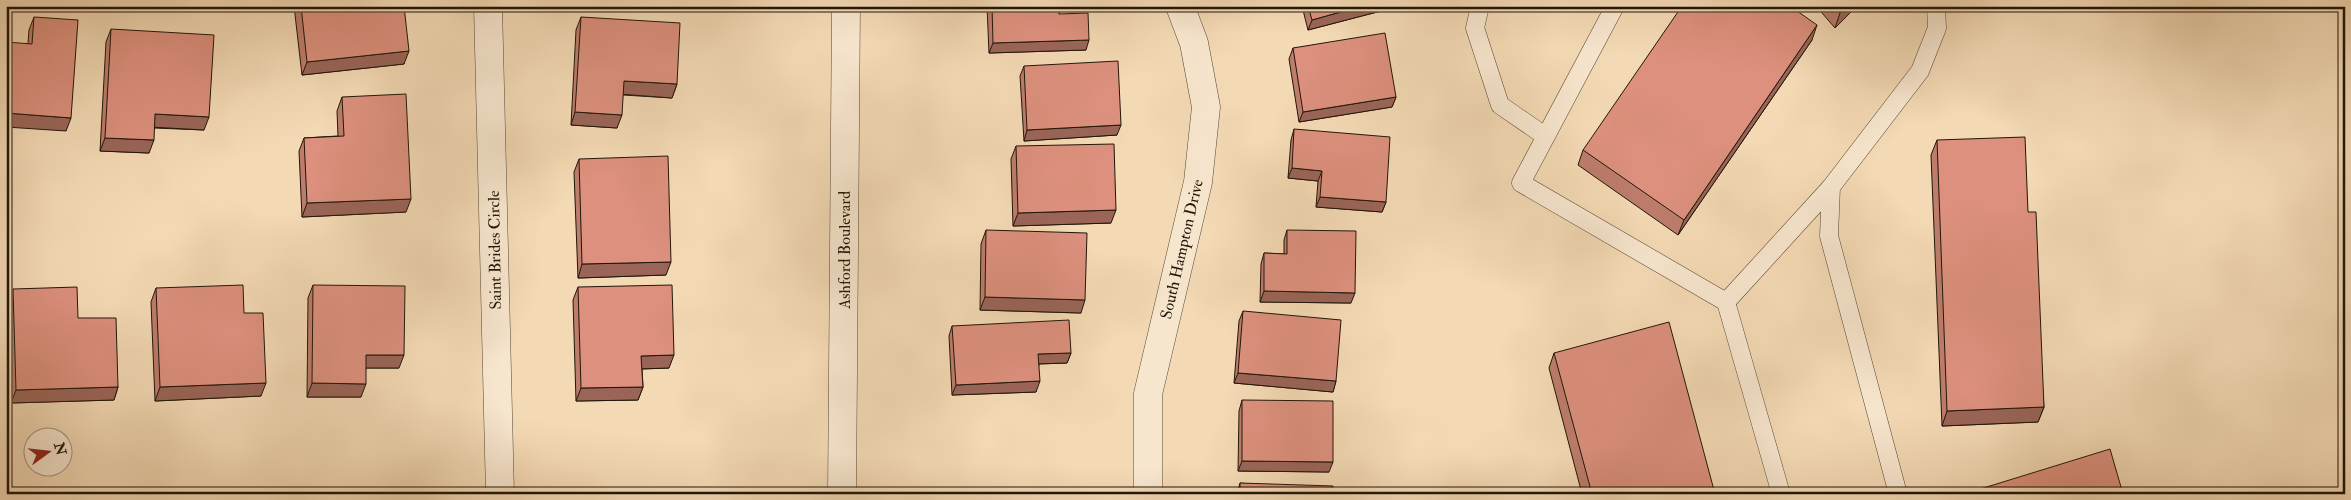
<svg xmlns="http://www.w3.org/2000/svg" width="2351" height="500" font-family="'IM FELL Double Pica',serif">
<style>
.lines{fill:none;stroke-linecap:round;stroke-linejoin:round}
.service-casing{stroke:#564733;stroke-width:19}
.minor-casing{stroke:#564733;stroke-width:29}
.tertiary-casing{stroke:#564733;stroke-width:29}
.service{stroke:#f7e6ce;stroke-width:18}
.minor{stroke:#f7e6ce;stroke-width:28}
.tertiary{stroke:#f7e6ce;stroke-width:28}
.wall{fill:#bd7c6c;stroke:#211608}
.shaded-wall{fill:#9a6558;stroke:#211608}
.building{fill:#dc907d;stroke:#211608}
.labels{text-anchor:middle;stroke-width:5;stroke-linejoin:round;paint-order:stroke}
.street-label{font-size:16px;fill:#211608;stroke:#f7e6ce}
</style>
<rect width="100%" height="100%" fill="#f3d9b4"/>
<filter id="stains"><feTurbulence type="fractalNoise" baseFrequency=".004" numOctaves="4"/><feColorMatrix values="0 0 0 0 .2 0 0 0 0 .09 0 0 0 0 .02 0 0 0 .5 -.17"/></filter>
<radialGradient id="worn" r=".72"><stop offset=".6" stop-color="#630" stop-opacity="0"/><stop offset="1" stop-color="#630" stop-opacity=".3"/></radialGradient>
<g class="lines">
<defs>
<g id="service">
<path d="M1480,6L1475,28L1500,105L1545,136"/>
<path d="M1615,6L1521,183L1726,302L1781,494"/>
<path d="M1726,302L1831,187"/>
<path d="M1898,494L1829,236L1831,187L1920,71L1937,28L1936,6"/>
</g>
<g id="minor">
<path d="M488,6L500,494"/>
<path d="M1148,494V394L1198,182L1206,107L1194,43L1180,6"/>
</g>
<path id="tertiary" d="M842,494L846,6"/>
</defs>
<!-- service casing -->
<use href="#service" class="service-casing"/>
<!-- minor casing -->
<use href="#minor" class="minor-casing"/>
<!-- tertiary casing -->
<use href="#tertiary" class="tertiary-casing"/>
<!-- service -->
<use href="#service" class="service"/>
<!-- minor -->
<use href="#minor" class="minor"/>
<!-- tertiary -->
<use href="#tertiary" class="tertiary"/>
</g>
<!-- wall -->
<g class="wall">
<path d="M294,6H404V64L302,75Z"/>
<path d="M987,6H1058L1059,14L1086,50L989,53Z"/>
<path d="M1302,6H1382L1381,11L1308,30Z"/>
<path d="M1816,6H1857L1835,28Z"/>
<path d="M34,17L66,131L28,43L29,30Z"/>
<path d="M581,17L677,84L672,98L623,95L617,128L571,125L576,30Z"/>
<path d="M111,29L204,130L154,128L149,153L100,151L106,42Z"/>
<path d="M1812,40L1678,235L1578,165L1583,150Z"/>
<path d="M1293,48L1396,97L1392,107L1299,122L1289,59Z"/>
<path d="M1024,66L1117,135L1024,141L1020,76Z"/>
<path d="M342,97L406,212L302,217L299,151L304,138L338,136L337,111Z"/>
<path d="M1294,129L1386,202L1382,212L1316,207L1318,181L1288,178L1291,140Z"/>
<path d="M1937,140L2028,212L2044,407L2038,422L1942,426L1931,155Z"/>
<path d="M1016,146L1111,223L1013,226L1011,159Z"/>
<path d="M579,159L666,275L578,278L574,172Z"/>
<path d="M986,230L1081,313L980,310L981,244Z"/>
<path d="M1287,230L1351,303L1260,302L1261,264L1264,253L1284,254V240Z"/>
<path d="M313,285L399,368H366L361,397H307L308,298Z"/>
<path d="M578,287L669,368L642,369L643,387L638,400L576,401L573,300Z"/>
<path d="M156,288L244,313L261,396L155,401L151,302Z"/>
<path d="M13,289L78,318L118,387L114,400L11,403L8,302Z"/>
<path d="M1243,311L1336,381L1333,392L1234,383L1239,321Z"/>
<path d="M952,326L1071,353L1067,363L1039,364L1036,392L952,395L949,336Z"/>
<path d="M1554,353L1715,494H1582L1549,368Z"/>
<path d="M1242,400L1329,472L1238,471L1239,411Z"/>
<path d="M1240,483L1332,494H1237Z"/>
</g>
<!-- shaded-wall -->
<g class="shaded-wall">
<path d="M1362,6H1382L1381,11L1308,30L1312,20Z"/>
<path d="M1847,6H1857L1835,28L1840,13Z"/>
<path d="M1817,25L1812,40L1678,235L1684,220Z"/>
<path d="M1089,40L1086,50L989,53L993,43Z"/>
<path d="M409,51L404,64L302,75L307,62Z"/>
<path d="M624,81L677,84L672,98L619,94Z"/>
<path d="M1396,97L1392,107L1299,122L1303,112Z"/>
<path d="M575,112L622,115L617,128L571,125Z"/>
<path d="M6,113L71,118L66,131L6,127Z"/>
<path d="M155,114L209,117L204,130L150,127Z"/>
<path d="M1121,125L1117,135L1024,141L1027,130Z"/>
<path d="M105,138L154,140L149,153L100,151Z"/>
<path d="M1292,168L1322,171L1318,181L1288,178Z"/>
<path d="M1320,197L1386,202L1382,212L1316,207Z"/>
<path d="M411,199L406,212L302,217L307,203Z"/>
<path d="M1116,210L1111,223L1013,226L1018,213Z"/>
<path d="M671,262L666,275L578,278L582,264Z"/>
<path d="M1264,291L1355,293L1351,303L1260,302Z"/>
<path d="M985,297L1085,300L1081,313L980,310Z"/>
<path d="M1071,353L1067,363L1034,364L1038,354Z"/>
<path d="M366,355H404L399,368H361Z"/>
<path d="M674,355L669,368L637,369L641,356Z"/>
<path d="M1238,373L1336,381L1333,392L1234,383Z"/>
<path d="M1040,381L1036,392L952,395L956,385Z"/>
<path d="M266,383L261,396L155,401L160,387Z"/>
<path d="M312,383L366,384L361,397H307Z"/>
<path d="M118,387L114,400L11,403L16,390Z"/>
<path d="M643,387L638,400L576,401L581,388Z"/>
<path d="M2044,407L2038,422L1942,426L1947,411Z"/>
<path d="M1242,461L1333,462L1329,472L1238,471Z"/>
</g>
<!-- building -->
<g class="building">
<path d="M301,6H404L409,51L307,62Z"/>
<path d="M992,6H1058L1059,14L1088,13L1089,40L993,43Z"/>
<path d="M1308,6H1362L1312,20Z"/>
<path d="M1682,6H1790L1817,25L1684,220L1583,150Z"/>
<path d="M1835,6H1847L1840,13Z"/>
<path d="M34,17L78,20L71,118L6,113V42L32,44Z"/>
<path d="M581,17L680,23L677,84L624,81L622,115L575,112Z"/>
<path d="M111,29L214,35L209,117L155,114L154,140L105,138Z"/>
<path d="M1385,33L1396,97L1303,112L1293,48Z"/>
<path d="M1118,61L1121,125L1027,130L1024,66Z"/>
<path d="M406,94L411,199L307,203L304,138L344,136L342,97Z"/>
<path d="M1294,129L1390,137L1386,202L1320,197L1322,171L1292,168Z"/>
<path d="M2025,137L2028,212H2036L2044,407L1947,411L1937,140Z"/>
<path d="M1114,144L1116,210L1018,213L1016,146Z"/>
<path d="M668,156L671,262L582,264L579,159Z"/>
<path d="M986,230L1087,233L1085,300L985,297Z"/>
<path d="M1287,230L1356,231L1355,293L1264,291V253L1287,254Z"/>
<path d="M243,285L244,313H263L266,383L160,387L156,288Z"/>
<path d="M313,285L405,286L404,355H366V384L312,383Z"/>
<path d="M672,285L674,355L641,356L643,387L581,388L578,287Z"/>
<path d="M77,287L78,318H116L118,387L16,390L13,289Z"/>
<path d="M1243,311L1341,320L1336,381L1238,373Z"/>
<path d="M1069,320L1071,353L1038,354L1040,381L956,385L952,326Z"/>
<path d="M1669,322L1715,494H1592L1554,353Z"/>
<path d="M1242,400L1333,401V462L1242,461Z"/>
<path d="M2110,449L2123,494H1978L1977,490Z"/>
<path d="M1240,483L1333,486L1332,494H1240Z"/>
</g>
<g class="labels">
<!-- street labels -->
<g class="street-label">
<text transform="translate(1181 249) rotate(-77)" y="6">South Hampton Drive</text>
<text transform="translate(494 250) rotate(-91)" y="6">Saint Brides Circle</text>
<text transform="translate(844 250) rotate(-90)" y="6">Ashford Boulevard</text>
</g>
</g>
<!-- margin -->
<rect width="2351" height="500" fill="none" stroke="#f3d9b4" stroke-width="25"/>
<rect x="8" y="8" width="2336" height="485" fill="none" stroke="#211608" stroke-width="2.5"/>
<rect x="12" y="12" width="2326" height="475" fill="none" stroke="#211608"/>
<!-- north arrow -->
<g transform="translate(48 452) rotate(75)"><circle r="24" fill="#f7e6ce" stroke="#a1937f"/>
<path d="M0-4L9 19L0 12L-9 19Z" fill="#8f2418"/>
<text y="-8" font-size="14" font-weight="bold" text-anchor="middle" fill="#211608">N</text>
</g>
<rect width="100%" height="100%" filter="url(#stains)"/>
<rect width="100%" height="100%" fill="url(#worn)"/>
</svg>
